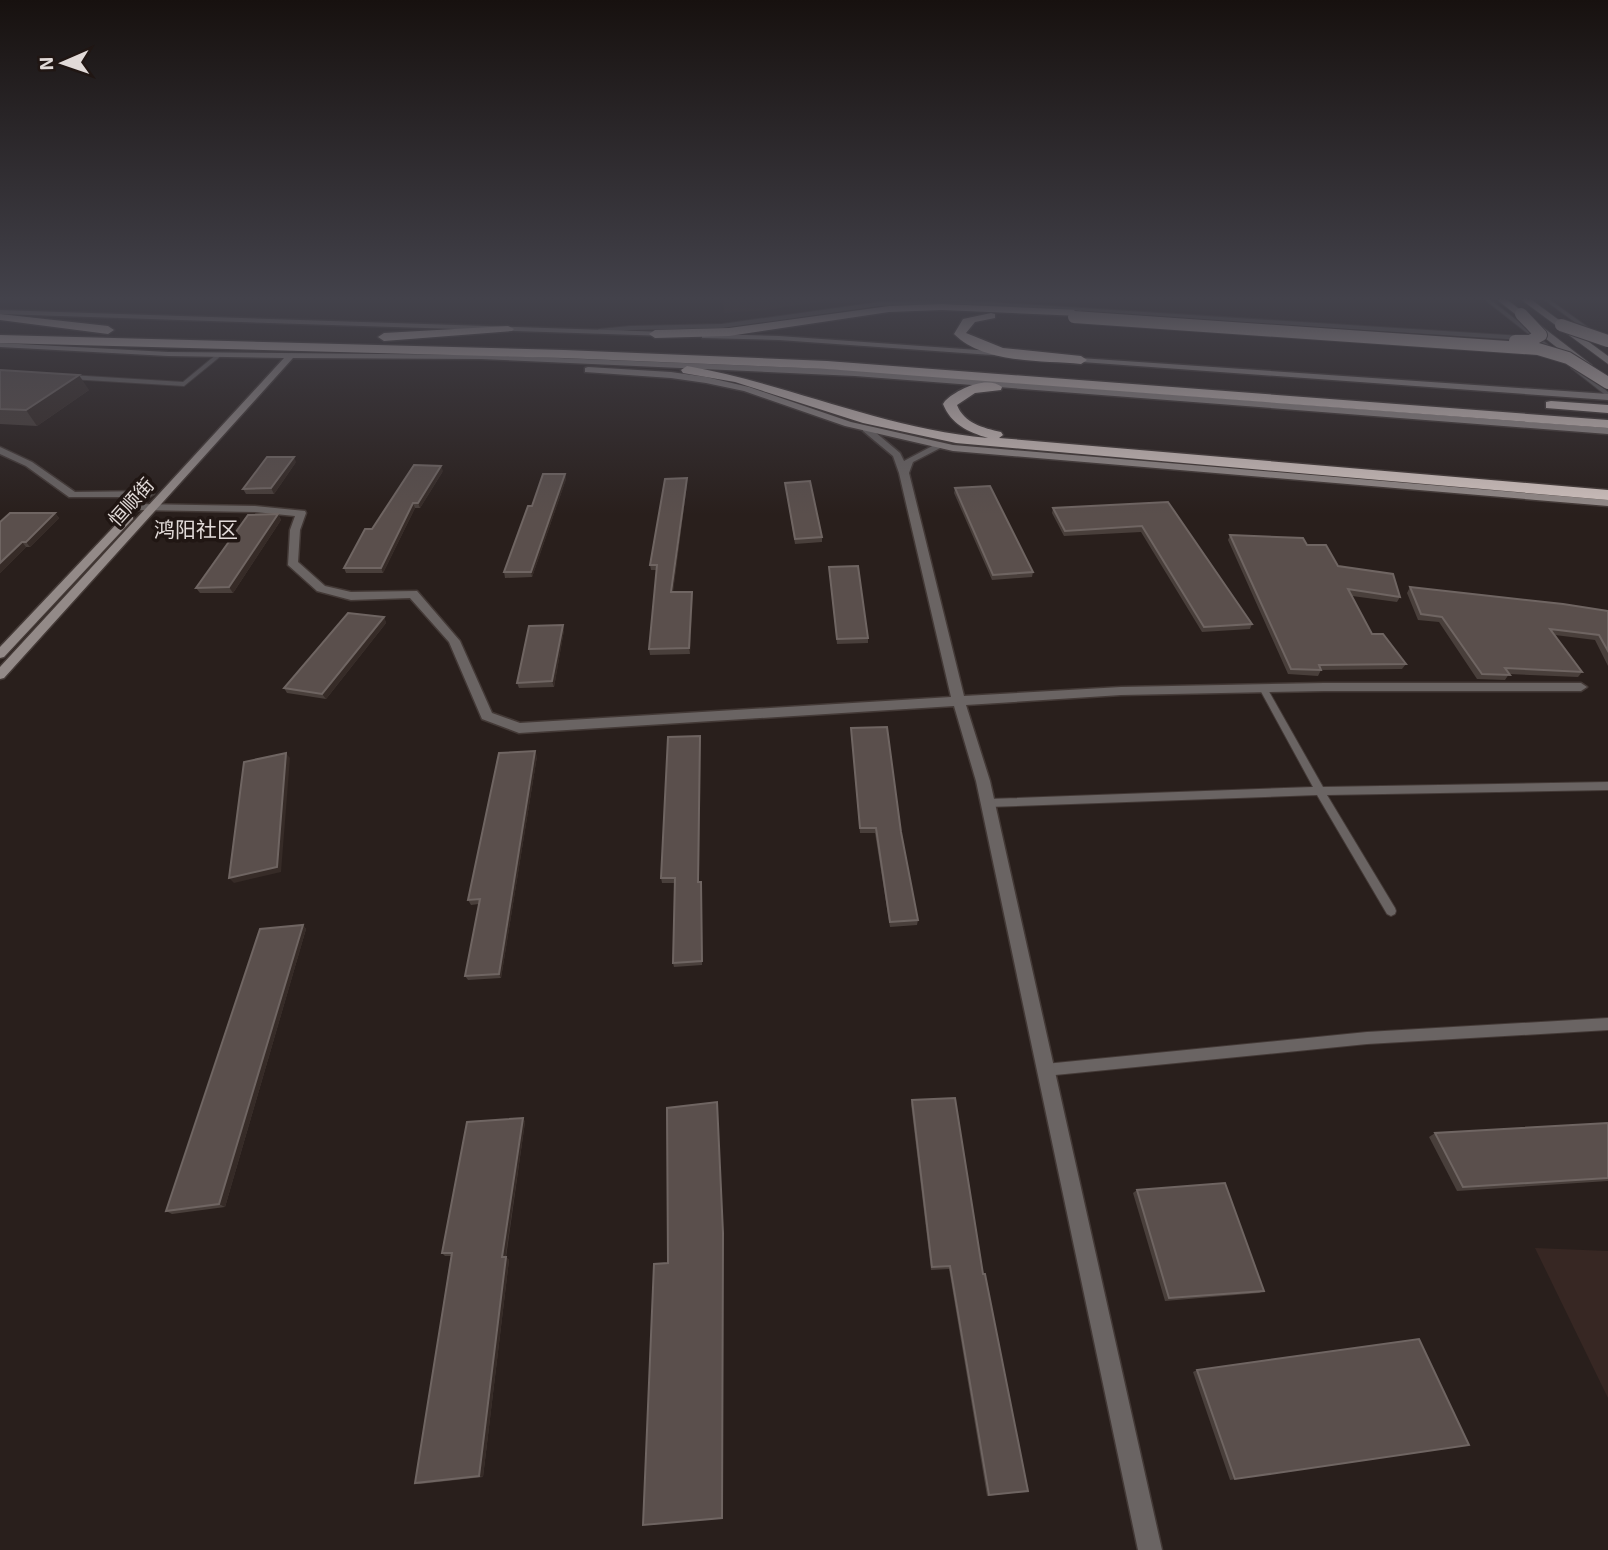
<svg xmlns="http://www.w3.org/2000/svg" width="1608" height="1550" font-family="'Exo 2','Noto Sans SC',sans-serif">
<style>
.built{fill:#372723}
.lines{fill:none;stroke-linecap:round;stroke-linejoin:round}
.lane-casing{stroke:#433936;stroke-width:2}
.street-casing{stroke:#433936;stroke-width:3}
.secondary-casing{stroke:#433936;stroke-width:3}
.primary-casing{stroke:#433936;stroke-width:2}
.highway-casing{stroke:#433936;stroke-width:3}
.lane{fill:#6a6463;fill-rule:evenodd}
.street{fill:#6a6463;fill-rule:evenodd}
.secondary{fill:#938a88;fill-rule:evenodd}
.primary{fill:#b3a8a4;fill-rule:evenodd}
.highway{fill:#d0c2be;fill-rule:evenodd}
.highway-bridge-casing{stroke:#433936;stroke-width:14;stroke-linecap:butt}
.highway-bridge{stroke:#d0c2be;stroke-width:12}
.wall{fill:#493f3b}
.shaded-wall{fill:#362b27}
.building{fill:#5a4f4c;stroke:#6f6562;stroke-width:2}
.labels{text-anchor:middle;stroke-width:7;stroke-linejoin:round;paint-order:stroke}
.far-street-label{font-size:19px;fill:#e1dad8;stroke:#201613}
.far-neighbourhood-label{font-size:21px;fill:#e1dad8;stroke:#201613}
</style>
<rect width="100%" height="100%" fill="#291f1c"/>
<!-- built -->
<g class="built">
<path d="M723,298H845L766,310L724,313Z"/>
<path d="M1535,1248L1608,1251V1398Z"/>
</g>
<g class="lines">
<defs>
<g id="lane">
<path d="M1483,298H1488L1555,350V352H1551Z"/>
<path d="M1542,298H1547L1596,333L1591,334Z"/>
<path d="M955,300L1522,336L1525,338L1522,340L955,304L879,306L722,328L630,330L599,333L596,331L599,329L630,326L722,324L879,302Z"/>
<path d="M217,354L222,355L184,386L70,379L67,377L70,375L183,382Z"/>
<path d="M1571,366H1575L1608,392V397L1571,368Z"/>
<path d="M1263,685L1267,688L1323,787L1608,782V790L1327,795L1395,908L1396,911L1395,914L1391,916L1387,914L1317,795L988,807L985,806L983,803L985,800L988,799L1313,787L1259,688Z"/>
<path d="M1608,1018V1030L1367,1044L1045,1076L1041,1074L1039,1070L1041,1066L1045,1064L1367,1032Z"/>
</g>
<g id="street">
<path d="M863,427H869L900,453L904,461L938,443L946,445L913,462L909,473L964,696L1121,687L1324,683H1581L1587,687L1581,691H1324L1121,695L966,705L990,781L1162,1550H1138L976,781L954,706L519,733L482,719L449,642L410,598L351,600L317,591L288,565L290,530L295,516L255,512L138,510L133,507L138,504L255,506L305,511L306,513L300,530L298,562L325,586L351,592L417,591L460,641L492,713L520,723L951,697L899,473L893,456L863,431Z"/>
<path d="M0,447L32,462L75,492L149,491L154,494L149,497H69L26,466L0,454Z"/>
</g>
<g id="secondary">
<path d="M0,310L667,332L671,334L667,336L0,314Z"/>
<path d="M705,334L779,336L1006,352L1010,354L1006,356L779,340L702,338V334Z"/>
<path d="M0,343L168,352L481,355L855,370L1608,428V434L855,376L481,359L293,358L4,678L0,679V667L284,358L168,356L0,347Z"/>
<path d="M1065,357L1608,394V400L1068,361L1064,359Z"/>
<path d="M588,367L671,372L706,377L749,387L851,422L953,445L1608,500V506L953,451L845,426L744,391L706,383L671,378L585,372V368Z"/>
<path d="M129,514L133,515V519L4,657L0,658V647L125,515Z"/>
</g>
<g id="primary">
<path d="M1495,298H1505L1592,365V369H1584Z"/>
<path d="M1519,298H1529L1608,356V364Z"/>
</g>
<g id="highway">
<path d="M942,304L1080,310L1086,313L1080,316L942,310L889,312L729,336L655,338L649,334L655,330L729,328L889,306Z"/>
<path d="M991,313L995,314V318L975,322L966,333L1003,348L1081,356L1087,360L1081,364C1042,360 984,364 954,334L963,319Z"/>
<path d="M0,314L108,326L114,330L108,334L0,320Z"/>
<path d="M508,326L514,329L512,331L384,341L378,337L384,333Z"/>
<path d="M0,335L564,350L827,361L1608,420V428L827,369L564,358L0,343Z"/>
<path d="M687,366C789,384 884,429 988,438C968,432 951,424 943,404L945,401C957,389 987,375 1002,387L1001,390L975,393L957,405C964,423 983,428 1001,432L1003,435L999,438L1608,490V500L956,443L863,423L735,382L683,373L681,370Z"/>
<path d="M1551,401L1608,405V413L1546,408V402Z"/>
</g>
</defs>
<!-- lane casing -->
<use href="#lane" class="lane-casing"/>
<!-- street casing -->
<use href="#street" class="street-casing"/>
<!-- secondary casing -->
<use href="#secondary" class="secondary-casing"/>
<!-- primary casing -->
<use href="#primary" class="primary-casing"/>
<!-- highway casing -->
<use href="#highway" class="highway-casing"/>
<!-- lane -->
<use href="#lane" class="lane"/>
<!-- street -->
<use href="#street" class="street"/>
<!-- secondary -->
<use href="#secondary" class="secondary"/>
<!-- primary -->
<use href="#primary" class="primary"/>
<!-- highway -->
<use href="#highway" class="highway"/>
<defs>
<g id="highway-bridge">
<path d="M1074,317L1538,349L1568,358L1608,383"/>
<path d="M1561,325L1608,341"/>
<path d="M1515,341H1530L1541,335L1521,314"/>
</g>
</defs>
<!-- highway-bridge casing -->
<use href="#highway-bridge" class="highway-bridge-casing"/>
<!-- highway-bridge -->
<use href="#highway-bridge" class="highway-bridge"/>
</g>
<!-- wall -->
<g class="wall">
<path d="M0,370L89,390L37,426L0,424Z"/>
<path d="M296,462L274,494H246L243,489Z"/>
<path d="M443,471L420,508H415L383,573H346L344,568L372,529Z"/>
<path d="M565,474L566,479L532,577L505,578L504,572Z"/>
<path d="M785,483L822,537V542L795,544Z"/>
<path d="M687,484L673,592H692L690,654L650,655L649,649L657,570H651L650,565Z"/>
<path d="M955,488L1033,572L1032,577L992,580L954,493Z"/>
<path d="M1168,502L1252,624L1250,629L1202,632L1141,532L1064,536L1052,513L1053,508Z"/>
<path d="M55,513L59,518L30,547H26L0,573V522Z"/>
<path d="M278,514L281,520L233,593H200L196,588Z"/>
<path d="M1230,535L1307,545L1338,566L1400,597L1397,602L1352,596L1372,634L1406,664L1402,669L1321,670L1318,676L1288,674L1228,540Z"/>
<path d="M829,567L868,638V643L837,644Z"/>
<path d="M1410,587L1608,611V666L1595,640L1555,635L1582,672L1578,677L1509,674L1505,680L1477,679L1439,622L1418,620L1407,593Z"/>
<path d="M384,617L386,623L326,699L287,693L284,688Z"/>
<path d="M564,630L554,687L519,688L517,683Z"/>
<path d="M851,728L901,832L918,920L917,925L890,927L875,833H860Z"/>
<path d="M700,736L699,882H701L702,886V965L674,967L673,963L675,883H662L661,878Z"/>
<path d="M537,756L501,978L468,980L465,976L479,904L471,905L468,900Z"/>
<path d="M303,925L306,929L225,1207L172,1214L166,1211Z"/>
<path d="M912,1100L983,1274L1028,1491L987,1496L949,1269L931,1270L911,1104Z"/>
<path d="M523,1118L525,1122L506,1257L509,1260L483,1477L420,1484L415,1483L451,1256H445L442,1253Z"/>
<path d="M1608,1123V1181L1457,1191L1429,1137L1435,1133Z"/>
<path d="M1137,1190L1264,1291L1259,1293L1165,1301L1133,1193Z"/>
<path d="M1197,1370L1469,1445L1230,1480L1193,1372Z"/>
</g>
<!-- shaded-wall -->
<g class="shaded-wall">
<path d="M79,375L89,390L37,426L26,410Z"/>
<path d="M294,457L296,462L274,494L271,488Z"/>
<path d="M441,466L443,471L420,508L418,503Z"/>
<path d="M565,474L566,479L532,577L531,572Z"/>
<path d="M687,478V484L672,598L671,592Z"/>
<path d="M413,503L415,508L383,573L381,568Z"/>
<path d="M55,513L59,518L30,547L26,542Z"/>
<path d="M278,514L281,520L233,593L229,587Z"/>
<path d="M22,542L26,547L0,573V563Z"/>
<path d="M692,592L693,597L690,654L689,648Z"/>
<path d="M384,617L386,623L326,699L322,694Z"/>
<path d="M563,625L564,630L554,687L552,681Z"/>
<path d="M700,736L701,741L699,887L698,882Z"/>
<path d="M535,751L537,756L501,978L499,974Z"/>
<path d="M286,753L290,758L281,872L234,883L229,878Z"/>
<path d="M701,882L702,886V965V961Z"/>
<path d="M303,925L306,929L225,1207L219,1204Z"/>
<path d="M717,1102L723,1236V1518H722Z"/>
<path d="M523,1118L525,1122L505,1260L502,1257Z"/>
<path d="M506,1257L509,1260L483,1477L479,1476Z"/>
</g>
<!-- building -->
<g class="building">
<path d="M0,370L79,375L26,410L0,409Z"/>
<path d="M267,457H294L271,488L243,489Z"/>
<path d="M414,465L441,466L418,503H413L381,568H344L365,529H372Z"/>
<path d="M543,474H565L531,572H504L528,506H532Z"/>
<path d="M687,478L671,592H692L689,648L649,649L657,565H650L665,479Z"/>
<path d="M810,481L822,537L795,539L785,483Z"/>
<path d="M990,486L1033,572L993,575L955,488Z"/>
<path d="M1168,502L1252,624L1204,627L1142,526L1065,531L1053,508Z"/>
<path d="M10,513H55L26,542H22L0,563V522Z"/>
<path d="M278,514L229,587L196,588L248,515Z"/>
<path d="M1230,535L1303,538L1307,545H1326L1338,566L1393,574L1400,597L1348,589L1372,634H1383L1406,664L1319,665L1321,670L1291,669Z"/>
<path d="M858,566L868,638L837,639L829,567Z"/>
<path d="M1410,587L1563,604L1608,611V651L1599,635L1550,629L1582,672L1505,668L1510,675L1482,674L1442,617L1421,614Z"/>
<path d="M348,613L384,617L322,694L284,688Z"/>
<path d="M563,625L552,681L517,683L529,626Z"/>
<path d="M887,727L901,832L918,920L890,922L876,828H860L851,728Z"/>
<path d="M700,736L698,882H701L702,961L673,963L675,878H661L668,737Z"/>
<path d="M535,751L499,974L465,976L480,899L468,900L499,753Z"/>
<path d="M286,753L277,867L229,878L244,762Z"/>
<path d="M303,925L219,1204L166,1211L260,929Z"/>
<path d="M955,1098L983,1274H985L1028,1491L989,1495L950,1266L932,1267L912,1100Z"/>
<path d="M717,1102L723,1233L722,1518L643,1525L654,1264L668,1263L667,1108Z"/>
<path d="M523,1118L502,1257H506L479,1476L415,1483L452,1253H442L467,1122Z"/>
<path d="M1608,1123V1178L1463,1187L1435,1133Z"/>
<path d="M1225,1183L1264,1291L1169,1298L1137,1190Z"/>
<path d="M1419,1339L1469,1445L1235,1479L1197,1370Z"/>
</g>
<!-- sky -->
<linearGradient id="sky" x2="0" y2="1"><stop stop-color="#17110f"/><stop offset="0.58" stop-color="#43424b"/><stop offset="1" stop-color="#43424b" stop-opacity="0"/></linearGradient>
<rect width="1608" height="515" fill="url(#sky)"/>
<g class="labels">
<!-- far-street labels -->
<g class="far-street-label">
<text transform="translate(131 502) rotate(-48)" y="7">恒顺街</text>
</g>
<!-- far-neighbourhood labels -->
<g class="far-neighbourhood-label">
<text x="196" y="537">鸿阳社区</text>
</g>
</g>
<!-- north arrow -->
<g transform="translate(63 63) rotate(268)" stroke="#201613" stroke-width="5" paint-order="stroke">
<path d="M0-5L12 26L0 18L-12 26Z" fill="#e1dad8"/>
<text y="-10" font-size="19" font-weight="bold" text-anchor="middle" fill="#e1dad8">N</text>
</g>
</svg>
